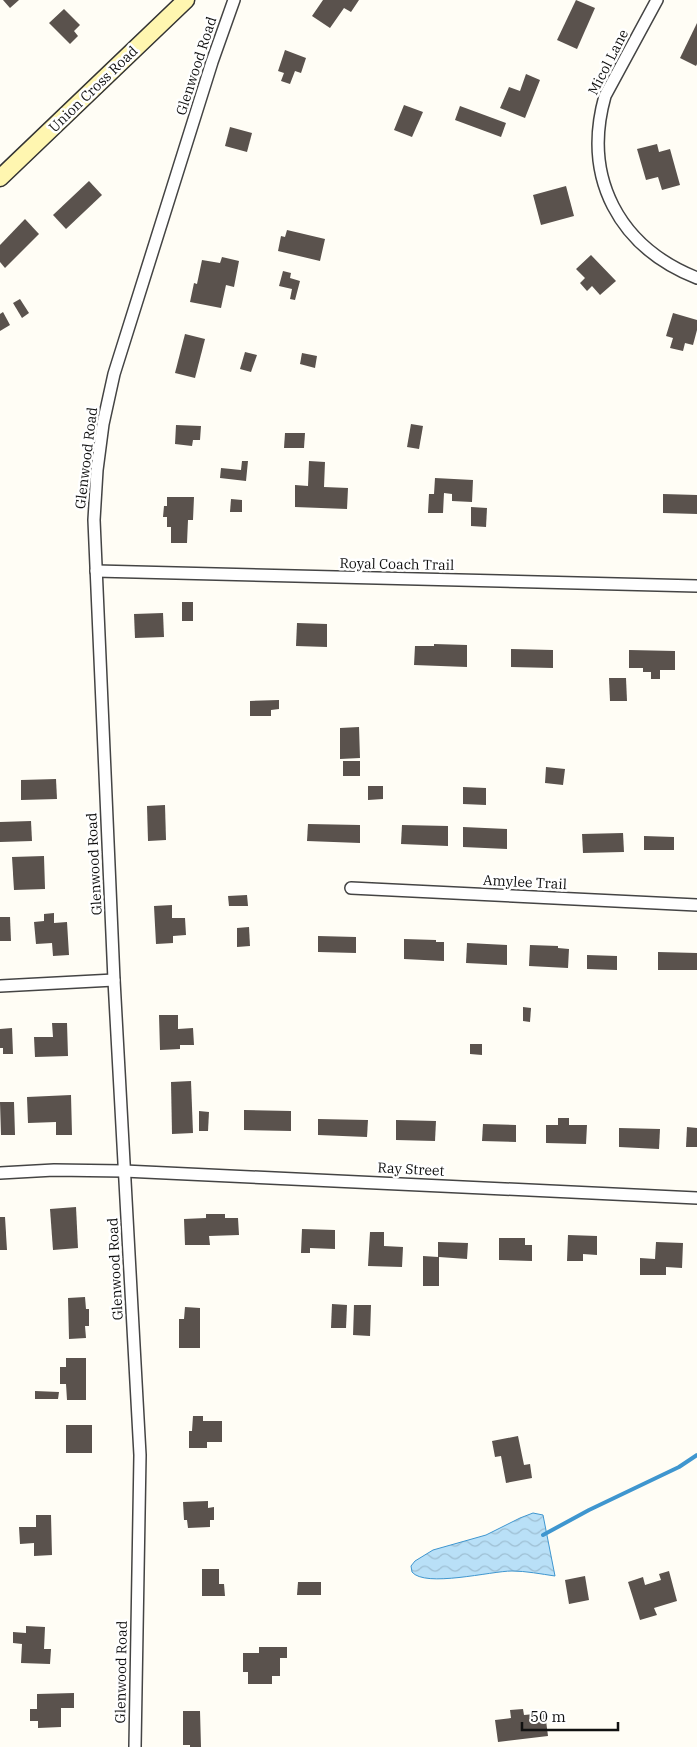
<svg xmlns="http://www.w3.org/2000/svg" width="697" height="1747" font-family="'IBM Plex Serif',serif">
<style>
.water{fill:url(#water-waves);stroke:#3f96cf}
.lines{fill:none;stroke-linecap:round;stroke-linejoin:round}
.stream{stroke:#3f96cf;stroke-width:4}
.building{fill:#5a524d}
.minor-casing{stroke:#444;stroke-width:14}
.secondary-casing{stroke:#333;stroke-width:19}
.minor{stroke:#fff;stroke-width:11}
.secondary{stroke:#fff6b0;stroke-width:16}
.labels{text-anchor:middle;stroke-width:5;stroke-linejoin:round;paint-order:stroke}
.street-label{font-size:14px;fill:#111;stroke:#fff}
</style>
<defs>
<pattern id="water-waves" width="16" height="10" patternUnits="userSpaceOnUse" patternTransform="scale(1.25)"><rect width="16" height="10" fill="#b9e0f7"/><path d="M0 5q4-4 8 0t8 0" fill="none" stroke="#9ebfd3"/></pattern>
</defs>
<rect width="100%" height="100%" fill="#fffdf5"/>
<!-- water -->
<path class="water" d="M533,1513L543,1515L555,1576C541,1574 526,1571 512,1571C491,1571 425,1588 412,1572L411,1566L415,1561L433,1550L486,1535L520,1518Z"/>
<g class="lines">
<!-- stream -->
<path class="stream" d="M543,1535L589,1510L679,1467L697,1455"/>
</g>
<!-- building -->
<g class="building">
<path d="M3,0H19L10,8Z"/>
<path d="M323,0H359L351,12L344,8L330,28L312,16Z"/>
<path d="M576,0L595,8L577,49L557,40Z"/>
<path d="M64,9L80,25L74,31L78,36L70,44L49,23Z"/>
<path d="M697,23V64L696,66L680,58Z"/>
<path d="M285,50L306,58L301,73L295,71L290,84L281,81L284,73L278,71Z"/>
<path d="M526,74L540,80L525,118L500,108L509,87L520,91Z"/>
<path d="M404,105L423,112L412,137L394,130Z"/>
<path d="M460,106L506,123L501,137L455,120Z"/>
<path d="M230,127L252,133L247,152L225,146Z"/>
<path d="M657,144L659,152L670,149L680,185L662,190L658,177L646,180L637,149Z"/>
<path d="M89,181L102,195L66,229L53,215Z"/>
<path d="M566,186L574,216L541,225L533,195Z"/>
<path d="M25,219L39,234L5,268L0,262V245Z"/>
<path d="M287,230L325,239L320,261L278,251L281,236L285,237Z"/>
<path d="M591,255L616,281L600,295L592,286L587,291L580,283L585,278L576,269Z"/>
<path d="M222,257L239,261L234,287L226,285L221,308L190,302L194,283L197,284L202,260L220,263Z"/>
<path d="M283,271L291,273L290,278L300,281L295,300L290,299L292,289L279,286Z"/>
<path d="M20,299L29,313L22,318L13,303Z"/>
<path d="M3,312L10,325L0,331V314Z"/>
<path d="M673,313L697,320V330L693,345L685,343L683,351L670,348L673,338L666,336Z"/>
<path d="M185,334L205,339L195,378L175,373Z"/>
<path d="M245,352L257,355L251,372L240,369Z"/>
<path d="M302,353L317,356L315,368L300,364Z"/>
<path d="M411,424L423,426L419,449L407,447Z"/>
<path d="M176,425L201,426L200,440H193L192,446L175,444Z"/>
<path d="M285,433H305L304,448H284Z"/>
<path d="M242,461H248L246,481L220,478L221,468L241,470Z"/>
<path d="M309,461L325,462L324,487L348,488L347,509L295,507V485L308,486Z"/>
<path d="M435,478L473,480L472,502L452,501V494L444,493L443,513H428L429,494H434Z"/>
<path d="M663,494L697,495V514L663,513Z"/>
<path d="M167,497H194L193,520H188L187,543H171V527H167V517H163L164,506H167Z"/>
<path d="M231,499L242,500V512H230Z"/>
<path d="M471,507L487,508L486,527L471,526Z"/>
<rect x="182" y="602" width="11" height="19"/>
<path d="M163,613L164,637L135,638L134,614Z"/>
<path d="M297,623L327,624V647L296,646Z"/>
<path d="M434,644L467,645V667L414,665L415,646H434Z"/>
<path d="M511,649L553,650V668L511,667Z"/>
<path d="M629,650L675,651V670H660V679H651V672H643V668H629Z"/>
<path d="M609,678H626L627,701H610Z"/>
<path d="M279,700V709L271,710V716H250V701Z"/>
<path d="M359,727L360,758L340,759V728Z"/>
<rect x="343" y="761" width="17" height="15"/>
<path d="M546,767L565,769L563,785L545,783Z"/>
<path d="M56,779L57,799L21,800V780Z"/>
<path d="M368,786H383V799L368,800Z"/>
<path d="M463,787L486,788V805L463,804Z"/>
<path d="M165,805L166,840L148,841L147,806Z"/>
<path d="M31,821L32,841L0,842V822Z"/>
<path d="M308,824L360,825V843L307,841Z"/>
<path d="M402,825L448,826V846L401,844Z"/>
<path d="M463,827L507,829V849L463,847Z"/>
<path d="M623,833L624,852L583,853L582,834Z"/>
<path d="M644,836L674,837V850H644Z"/>
<path d="M44,856L45,889L14,890L12,857Z"/>
<path d="M247,895L248,906H229L228,896Z"/>
<path d="M172,905V918H185L186,935L173,936V943L156,944L154,906Z"/>
<path d="M54,913V923L67,922L69,955L53,956L52,943L36,944L34,922L44,921V914Z"/>
<path d="M0,917H10L11,941H0Z"/>
<path d="M249,927L250,946L237,947V928Z"/>
<path d="M318,936L356,937V953L318,952Z"/>
<path d="M404,939L436,940V942H444V961L404,959Z"/>
<path d="M467,943L507,945V965L466,963Z"/>
<path d="M530,945L558,946V948L569,949L568,968L529,966Z"/>
<path d="M658,952L697,953V970H658Z"/>
<path d="M587,955L617,956V970L587,969Z"/>
<path d="M523,1007L531,1008L530,1022L523,1021Z"/>
<path d="M159,1015H178V1029L193,1028L194,1045H180V1049L160,1050Z"/>
<path d="M52,1023H67L68,1056L35,1057L34,1037H53Z"/>
<path d="M12,1028L13,1054H3V1048H0V1029Z"/>
<path d="M470,1044H482V1055L470,1054Z"/>
<path d="M191,1081L193,1133L172,1134L171,1082Z"/>
<path d="M71,1095L72,1135H56V1122L28,1123L27,1097Z"/>
<path d="M0,1102H14L15,1135H1Z"/>
<path d="M244,1110L291,1111V1131L244,1130Z"/>
<path d="M199,1111L209,1112L208,1131H199Z"/>
<path d="M558,1118H569V1125H587L586,1144L546,1143V1125H558Z"/>
<path d="M318,1119L368,1120L367,1137L318,1135Z"/>
<path d="M396,1120L436,1121L435,1141L396,1140Z"/>
<path d="M483,1124L516,1125V1142L482,1141Z"/>
<path d="M687,1127L697,1128V1147H686Z"/>
<path d="M619,1128L660,1129L659,1149L619,1147Z"/>
<path d="M76,1207L78,1248L53,1250L50,1209Z"/>
<path d="M206,1214H225V1218H238L239,1235L209,1236L210,1245H185L184,1219L206,1218Z"/>
<path d="M0,1217H5L7,1250H0Z"/>
<path d="M302,1229L335,1230V1249L310,1248V1253H301Z"/>
<path d="M370,1232H384V1246L403,1247L402,1267L368,1266Z"/>
<path d="M568,1235L597,1236V1255L583,1254V1261H567Z"/>
<path d="M499,1238H525V1245H532V1261L499,1260Z"/>
<path d="M438,1242L468,1243L467,1259L439,1257V1286H423V1256L438,1257Z"/>
<path d="M656,1242L683,1243L682,1268L666,1267V1275H640V1258L655,1259Z"/>
<path d="M85,1297L86,1309H89V1326H85L86,1338L69,1339L68,1298Z"/>
<path d="M332,1304L347,1305L346,1328H331Z"/>
<path d="M354,1305H371L370,1336L353,1335Z"/>
<path d="M185,1307L200,1308V1348H179V1319H184Z"/>
<path d="M66,1358H86V1400H67L66,1384H60V1367H66Z"/>
<path d="M35,1391L59,1392L58,1399H35Z"/>
<path d="M193,1416H203V1421H222V1442H207V1448H189V1431H192Z"/>
<rect x="66" y="1425" width="26" height="28"/>
<path d="M518,1436L524,1465L530,1464L532,1478L506,1483L501,1456L495,1457L492,1441Z"/>
<path d="M208,1501V1508L214,1507V1520H210V1527L188,1528L187,1520H184L183,1502Z"/>
<path d="M36,1515H51L52,1555L34,1556V1543L20,1544L19,1527H36Z"/>
<path d="M202,1569H219V1584H224L225,1596H202Z"/>
<path d="M669,1571L677,1601L654,1608L657,1615L640,1620L628,1582L643,1577L645,1585L661,1580L659,1574Z"/>
<path d="M585,1576L589,1600L569,1604L565,1580Z"/>
<path d="M298,1582H321V1595H297Z"/>
<path d="M26,1626L45,1627L44,1649H51L50,1664L21,1663L22,1644L13,1643V1632L26,1633Z"/>
<path d="M259,1647H287V1658H280V1676H272V1684H248V1672H243V1653H259Z"/>
<path d="M74,1693V1708H61V1727L38,1728V1721H30V1709H37V1694Z"/>
<path d="M523,1709L524,1715L545,1713L548,1736L498,1742L495,1720L511,1718L510,1710Z"/>
<path d="M183,1711H200L201,1747H190V1745H183Z"/>
</g>
<g class="lines">
<defs>
<g id="minor">
<path d="M657,0L605,96C582,178 619,247 697,278"/>
<path d="M96,571L697,586"/>
<path d="M351,888L697,905"/>
<path d="M0,986L114,980"/>
<path d="M0,1173L54,1170L124,1171L697,1198"/>
<path d="M135,1747L140,1455L114,980L94,520L97,470L103,424L114,374L212,62L234,0"/>
</g>
<path id="secondary" d="M0,178L186,0"/>
</defs>
<!-- minor casing -->
<use href="#minor" class="minor-casing"/>
<!-- secondary casing -->
<use href="#secondary" class="secondary-casing"/>
<!-- minor -->
<use href="#minor" class="minor"/>
<!-- secondary -->
<use href="#secondary" class="secondary"/>
</g>
<g class="labels">
<!-- street labels -->
<g class="street-label">
<text transform="translate(608 62) rotate(-63)" y="5">Micol Lane</text>
<text transform="translate(196 66) rotate(-72)" y="5">Glenwood Road</text>
<text transform="translate(93 89) rotate(-44)" y="5">Union Cross Road</text>
<text transform="translate(86 458) rotate(-83)" y="5">Glenwood Road</text>
<text transform="translate(397 564) rotate(1)" y="5">Royal Coach Trail</text>
<text transform="translate(94 864) rotate(-93)" y="5">Glenwood Road</text>
<text transform="translate(525 882) rotate(3)" y="5">Amylee Trail</text>
<text transform="translate(411 1169) rotate(3)" y="5">Ray Street</text>
<text transform="translate(115 1269) rotate(-93)" y="5">Glenwood Road</text>
<text transform="translate(121 1672) rotate(-89)" y="5">Glenwood Road</text>
</g>
</g>
<!-- scale -->
<path d="M522 1722v8h96v-8" fill="none" stroke="#111111" stroke-width="2.5"/>
<text x="530" y="1722" font-size="15" fill="#111111" stroke="#ffffff" stroke-width="4" paint-order="stroke">50 m</text>
</svg>
